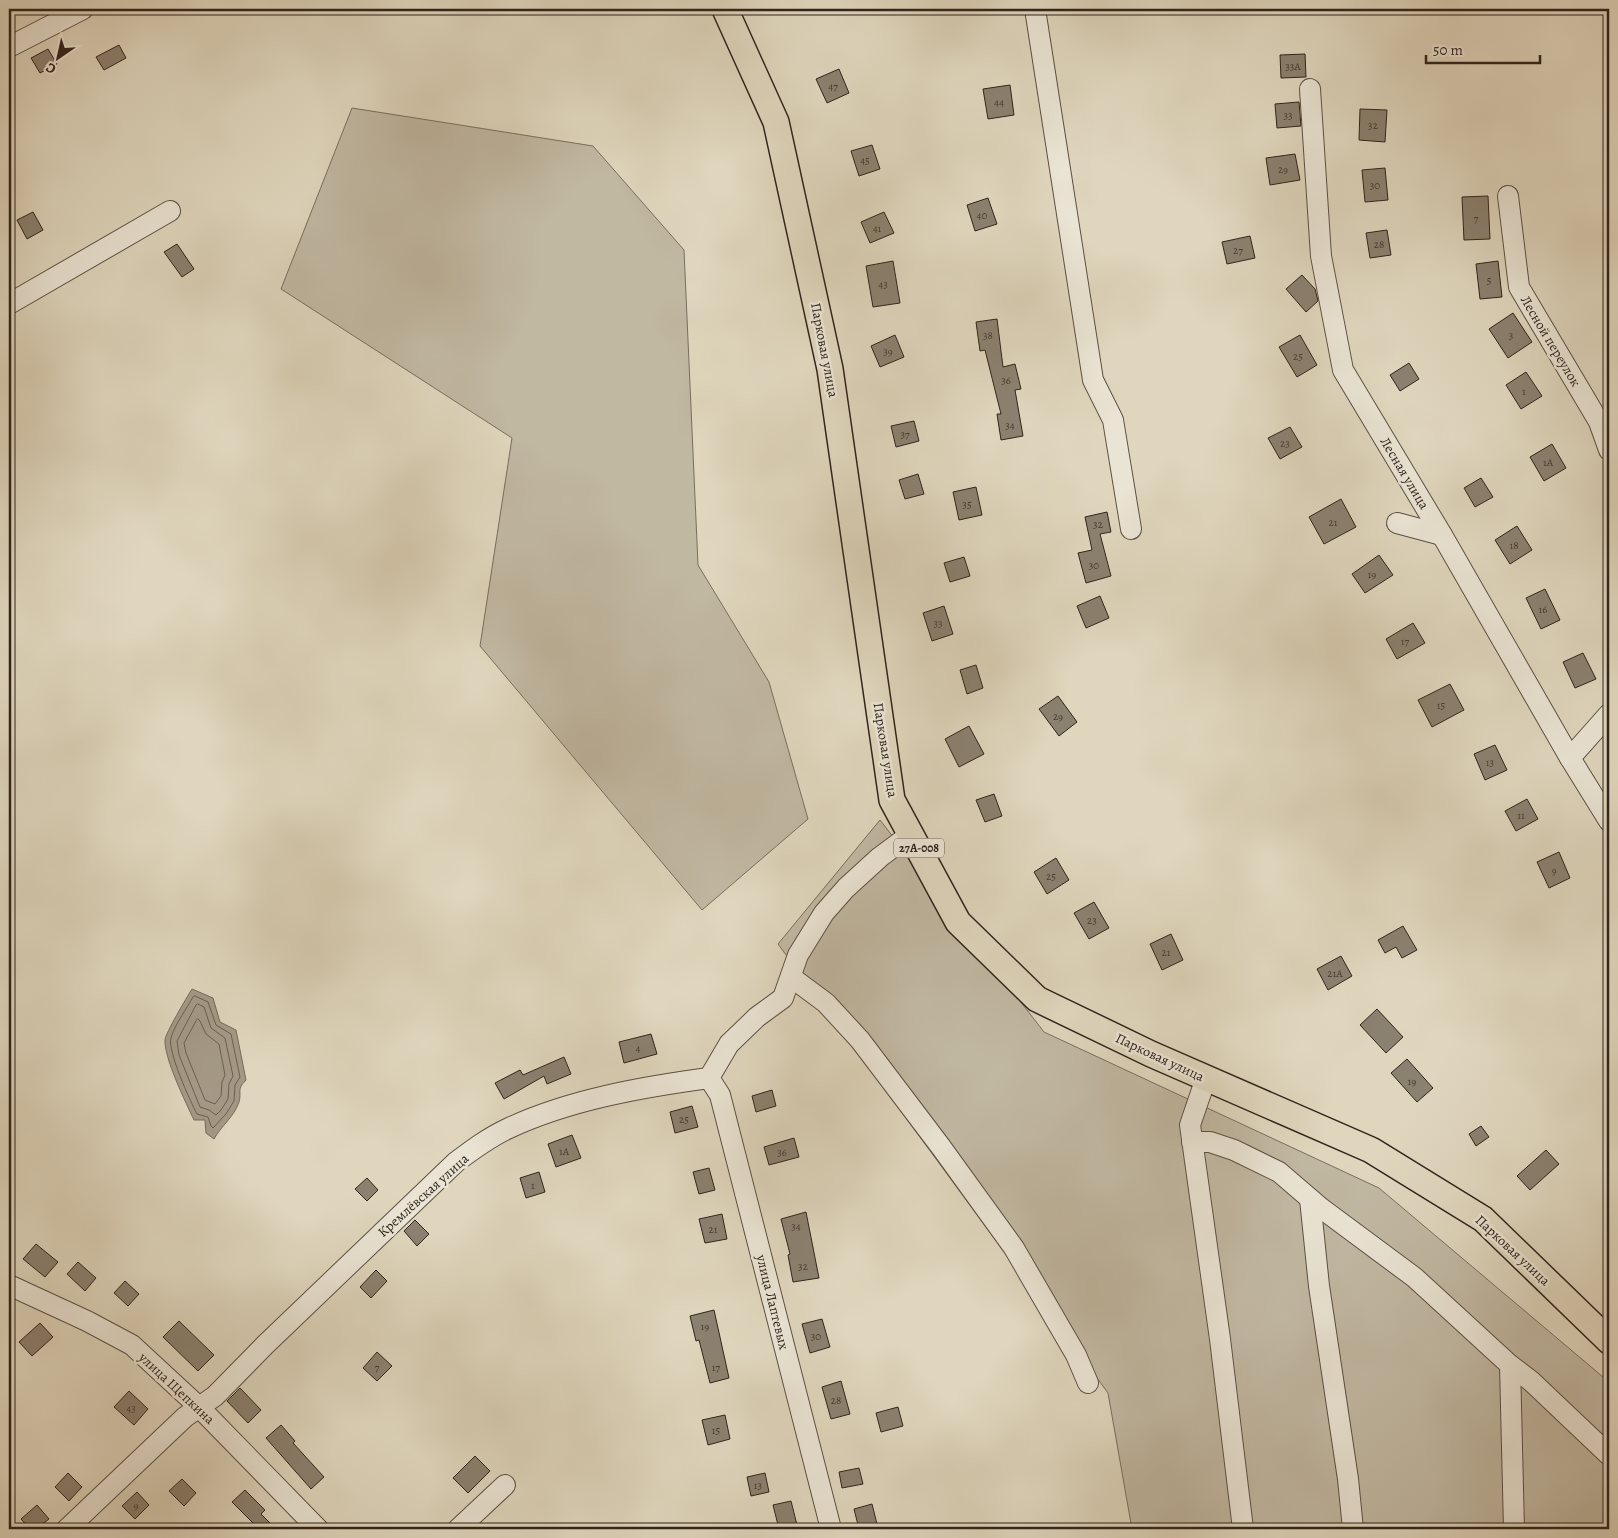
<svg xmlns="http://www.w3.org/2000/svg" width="1618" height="1538" font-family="Alegreya,serif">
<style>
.green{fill:#c1b8a2;stroke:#786e5f}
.water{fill:#a49986;stroke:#766a5c}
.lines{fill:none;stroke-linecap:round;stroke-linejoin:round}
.shore{stroke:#6a5e51;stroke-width:1}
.building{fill:#8b8170;stroke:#30241c}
.minor-casing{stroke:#5c5044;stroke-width:22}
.major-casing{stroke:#30241c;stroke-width:28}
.minor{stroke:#eae4d4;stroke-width:20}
.major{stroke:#dfd6bd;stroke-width:25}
.labels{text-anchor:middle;stroke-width:5;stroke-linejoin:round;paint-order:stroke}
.number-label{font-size:11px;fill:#473b31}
.shield{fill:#eae4d4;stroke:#685e53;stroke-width:1}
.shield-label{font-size:12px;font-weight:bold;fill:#30241c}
.street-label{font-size:14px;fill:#30241c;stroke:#eae4d4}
</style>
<rect width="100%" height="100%" fill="#dfd6bd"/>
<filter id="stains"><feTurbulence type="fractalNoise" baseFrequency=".004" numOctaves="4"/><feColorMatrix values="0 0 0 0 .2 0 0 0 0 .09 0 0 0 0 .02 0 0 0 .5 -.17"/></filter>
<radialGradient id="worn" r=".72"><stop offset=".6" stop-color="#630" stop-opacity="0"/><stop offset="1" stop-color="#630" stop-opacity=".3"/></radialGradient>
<!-- green -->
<g class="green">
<path d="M352,108L593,146L684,250L698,565L769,682L808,819L702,910L480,646L512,438L281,289Z"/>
<path d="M880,820L1044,1032L1379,1188L1609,1382V1529H1132L1108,1393L778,944Z"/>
</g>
<!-- water -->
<path class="water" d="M192,989L213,998L220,1022L236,1030L246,1080C236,1090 242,1091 239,1102C234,1117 221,1126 214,1139L206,1133L205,1120H194C186,1103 164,1058 165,1040C165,1034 187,997 192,989Z"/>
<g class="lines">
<!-- shore -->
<g class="shore">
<path d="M195,996L208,1002L216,1025L231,1034L240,1077L235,1085L234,1101L226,1114L213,1128L211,1126L208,1117L197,1114C190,1101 167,1050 171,1038C175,1024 186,1010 193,997Z"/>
<path d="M198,1004L204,1007L211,1028L225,1038L233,1076L229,1084L228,1099L221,1110L216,1115L209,1110L200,1107L179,1055L177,1041L196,1005Z"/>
<path d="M198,1019L200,1021L206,1034L219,1044L225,1075L222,1082L221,1096L215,1104L205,1100L186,1053L184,1043L196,1021Z"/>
</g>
</g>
<!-- building -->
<g class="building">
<path d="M119,45L126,58L104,70L96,57Z"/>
<path d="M48,49L57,64L40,73L31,58Z"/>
<path d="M1305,54L1306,77L1281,78L1280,55Z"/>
<path d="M839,69L849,93L827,103L816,79Z"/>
<path d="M1010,85L1014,115L988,119L983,89Z"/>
<path d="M1299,102L1301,126L1277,128L1275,104Z"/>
<path d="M1360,109L1387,110L1385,142L1359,140Z"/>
<path d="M872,145L880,169L859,176L851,151Z"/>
<path d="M1295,154L1300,180L1270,185L1266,158Z"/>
<path d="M1385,168L1388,200L1365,202L1362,170Z"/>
<path d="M1488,196L1490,239L1464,240L1462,197Z"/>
<path d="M988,198L997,224L975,231L967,205Z"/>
<path d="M33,212L43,230L27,239L17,220Z"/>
<path d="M884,212L894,233L870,243L861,222Z"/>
<path d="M1387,230L1391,255L1370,258L1366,233Z"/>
<path d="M1250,236L1255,258L1227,264L1222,242Z"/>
<path d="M177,244L194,269L182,277L164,252Z"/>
<path d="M893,261L900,303L873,307L866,266Z"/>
<path d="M1498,261L1502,297L1480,299L1476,264Z"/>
<path d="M1302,275L1315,289L1318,301L1306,312L1286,289Z"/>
<path d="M1513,313L1532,342L1508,358L1489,329Z"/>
<path d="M997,319L1003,367L1015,364L1021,389L1015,390L1023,436L1001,440L997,414H1001L985,350L980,351L976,322Z"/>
<path d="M895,335L904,357L880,367L871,346Z"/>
<path d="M1300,335L1317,365L1297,377L1279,347Z"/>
<path d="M1409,363L1419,379L1400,391L1390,375Z"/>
<path d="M1526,372L1542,396L1521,409L1506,385Z"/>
<path d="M914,421L919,441L896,447L891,426Z"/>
<path d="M1290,427L1302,447L1280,459L1268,438Z"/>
<path d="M1552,444L1566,468L1544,481L1530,457Z"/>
<path d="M918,474L924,494L905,499L899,480Z"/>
<path d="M1481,478L1493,497L1475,507L1464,488Z"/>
<path d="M976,487L982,515L959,520L953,492Z"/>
<path d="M1341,499L1356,527L1324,544L1309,517Z"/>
<path d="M1107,512L1111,532L1100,534L1111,576L1086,583L1078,553L1092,550L1085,517Z"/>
<path d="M1517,526L1532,550L1510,564L1495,540Z"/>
<path d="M1379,555L1393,575L1365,593L1352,574Z"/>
<path d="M964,557L970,576L950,582L944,563Z"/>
<path d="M1545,589L1560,620L1541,629L1526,598Z"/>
<path d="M1100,596L1109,618L1086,628L1077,606Z"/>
<path d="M944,606L953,634L932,641L923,613Z"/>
<path d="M1413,623L1425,643L1397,659L1386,639Z"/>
<path d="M1583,653L1596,679L1575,688L1563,662Z"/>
<path d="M976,665L983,688L967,694L960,670Z"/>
<path d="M1450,684L1464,710L1432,727L1418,700Z"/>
<path d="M1058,696L1077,722L1059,736L1039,709Z"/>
<path d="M969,726L984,754L959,767L945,739Z"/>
<path d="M1495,745L1507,770L1485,780L1474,754Z"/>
<path d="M994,794L1002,816L985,822L976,800Z"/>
<path d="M1527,799L1538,819L1516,831L1505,811Z"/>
<path d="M1559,852L1570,878L1549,888L1537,862Z"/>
<path d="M1056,858L1069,880L1047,894L1034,872Z"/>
<path d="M1094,902L1109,928L1089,939L1074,913Z"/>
<path d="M1403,926L1417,950L1402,958L1396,947L1385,953L1378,940Z"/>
<path d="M1171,934L1183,960L1162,970L1150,944Z"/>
<path d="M1341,956L1352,976L1328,990L1317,969Z"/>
<path d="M1377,1009L1403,1037L1386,1053L1360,1025Z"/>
<path d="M651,1034L657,1054L624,1063L619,1042Z"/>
<path d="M564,1057L571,1074L547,1084L544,1076L504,1099L495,1083L520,1070L523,1075Z"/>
<path d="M1407,1059L1433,1088L1417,1102L1391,1073Z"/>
<path d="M772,1090L776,1106L756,1112L752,1096Z"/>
<path d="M692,1106L698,1127L675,1133L670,1112Z"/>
<path d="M1481,1126L1489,1137L1476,1146L1469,1134Z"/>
<path d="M572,1135L581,1158L556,1167L548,1144Z"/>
<path d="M794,1138L799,1157L769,1165L764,1147Z"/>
<path d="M1546,1150L1559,1164L1530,1190L1517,1176Z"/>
<path d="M709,1168L715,1190L699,1194L693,1172Z"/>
<path d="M539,1172L545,1192L526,1198L520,1178Z"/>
<path d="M367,1178L378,1190L367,1201L355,1189Z"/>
<path d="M806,1212L819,1278L793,1282L788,1255L790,1254L781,1219Z"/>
<path d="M722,1214L727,1239L705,1243L699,1219Z"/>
<path d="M415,1220L429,1234L417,1246L404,1231Z"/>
<path d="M36,1244L58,1262L45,1277L23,1259Z"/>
<path d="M78,1262L96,1278L85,1291L67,1274Z"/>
<path d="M376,1270L387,1281L371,1298L360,1287Z"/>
<path d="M125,1281L139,1294L128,1306L114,1293Z"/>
<path d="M714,1310L729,1378L710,1383L699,1340L696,1341L690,1316Z"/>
<path d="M822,1319L830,1347L810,1353L802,1324Z"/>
<path d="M179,1321L214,1355L198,1371L163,1337Z"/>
<path d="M40,1323L53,1337L32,1356L19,1342Z"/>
<path d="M377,1352L392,1366L377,1381L363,1368Z"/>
<path d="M841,1381L850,1414L831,1419L822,1387Z"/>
<path d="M240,1388L261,1410L248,1423L227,1401Z"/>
<path d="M129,1391L148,1409L134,1425L114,1407Z"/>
<path d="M898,1407L903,1426L881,1432L876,1413Z"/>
<path d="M725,1415L730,1439L708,1445L702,1420Z"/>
<path d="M281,1425L295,1441L293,1443L324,1477L311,1489L266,1438Z"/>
<path d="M475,1456L490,1471L468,1493L453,1478Z"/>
<path d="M859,1468L863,1484L842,1488L839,1472Z"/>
<path d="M68,1473L82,1487L69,1501L55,1487Z"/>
<path d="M765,1473L769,1492L751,1496L747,1477Z"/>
<path d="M182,1479L196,1493L184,1506L169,1491Z"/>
<path d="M245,1490L265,1510L261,1514L276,1529H259L232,1502Z"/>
<path d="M137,1492L149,1505L135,1519L122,1506Z"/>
<path d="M791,1501L798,1529H779L773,1505Z"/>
<path d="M872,1504L877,1524L859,1529L854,1509Z"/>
<path d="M37,1505L49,1519L36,1529H30L21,1519Z"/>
</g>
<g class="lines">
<defs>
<g id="minor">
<path d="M1035,9L1093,380L1113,420L1131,529"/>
<path d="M9,47L83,9"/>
<path d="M1310,89L1321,256L1343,370L1442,535L1570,758L1609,821"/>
<path d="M1508,196L1519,287L1599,422L1609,450"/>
<path d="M9,304L170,211"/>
<path d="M1397,523L1442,535"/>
<path d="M1570,758L1609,714"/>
<path d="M791,977L826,1003L860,1040L941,1147L1014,1248L1076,1355L1088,1383"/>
<path d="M709,1078L720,1095L831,1529"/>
<path d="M709,1078L729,1044L757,1017L783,998L798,955L824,913L846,888L880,857L911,834"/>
<path d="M1206,1078L1190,1125L1220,1339L1243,1529"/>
<path d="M1192,1142H1210L1234,1150L1279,1172L1321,1208L1414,1277L1510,1365L1531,1381L1609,1455"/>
<path d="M1310,1199L1319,1286L1348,1479L1353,1529"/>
<path d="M9,1285L87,1321L132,1345L199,1407L318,1529"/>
<path d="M1510,1365L1514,1529"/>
<path d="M67,1529L185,1417L215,1396L265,1345L456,1162C472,1150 488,1138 507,1129C568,1100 642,1087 709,1078"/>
<path d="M458,1529L505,1485"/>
</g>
<path id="major" d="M725,9L776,122L830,369L892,800L958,922L1037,999L1151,1054L1371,1150L1483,1219L1609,1341"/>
</defs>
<!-- minor casing -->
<use href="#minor" class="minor-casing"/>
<!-- major casing -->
<use href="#major" class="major-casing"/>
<!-- minor -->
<use href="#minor" class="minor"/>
<!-- major -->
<use href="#major" class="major"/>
</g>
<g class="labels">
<!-- number labels -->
<g class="number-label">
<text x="1293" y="70">33А</text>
<text x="833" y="90">47</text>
<text x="999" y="106">44</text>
<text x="1288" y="119">33</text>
<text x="1373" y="129">32</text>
<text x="865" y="164">45</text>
<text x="1283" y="173">29</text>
<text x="1375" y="189">30</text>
<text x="982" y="219">40</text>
<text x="1476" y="222">7</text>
<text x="877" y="232">41</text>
<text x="1379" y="248">28</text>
<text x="1238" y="254">27</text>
<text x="1489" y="284">5</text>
<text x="883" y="288">43</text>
<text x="988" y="339">38</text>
<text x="1511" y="339">3</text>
<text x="888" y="355">39</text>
<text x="1298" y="360">25</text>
<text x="1006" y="384">36</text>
<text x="1524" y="395">1</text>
<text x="1010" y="429">34</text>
<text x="905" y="438">37</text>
<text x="1285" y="447">23</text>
<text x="1548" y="466">1А</text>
<text x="967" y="508">35</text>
<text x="1333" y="526">21</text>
<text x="1098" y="528">32</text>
<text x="1514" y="549">18</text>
<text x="1094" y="569">30</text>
<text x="1372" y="578">19</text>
<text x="1543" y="613">16</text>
<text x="938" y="627">33</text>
<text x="1405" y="645">17</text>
<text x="1441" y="709">15</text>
<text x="1058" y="720">29</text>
<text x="1490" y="766">13</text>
<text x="1521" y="819">11</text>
<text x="1554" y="874">9</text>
<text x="1051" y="880">25</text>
<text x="1092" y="924">23</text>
<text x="1166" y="956">21</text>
<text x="1335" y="977">21А</text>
<text x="638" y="1052">4</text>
<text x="1412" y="1085">19</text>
<text x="684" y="1123">25</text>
<text x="564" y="1155">1А</text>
<text x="782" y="1156">36</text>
<text x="533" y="1189">1</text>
<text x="796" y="1230">34</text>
<text x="713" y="1233">21</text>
<text x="803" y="1270">32</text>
<text x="705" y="1330">19</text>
<text x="816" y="1340">30</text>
<text x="377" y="1371">7</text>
<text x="716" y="1371">17</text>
<text x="836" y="1404">28</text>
<text x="131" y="1412">43</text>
<text x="716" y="1434">15</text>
<text x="758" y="1489">13</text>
<text x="136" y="1509">9</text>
</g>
<!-- shield labels -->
<rect class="shield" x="894" y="838.5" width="50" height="19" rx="4"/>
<g class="shield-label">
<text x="919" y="852">27А-008</text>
</g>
<!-- street labels -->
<g class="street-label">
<text transform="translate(1551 341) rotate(59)" y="5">Лесной переулок</text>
<text transform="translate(825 350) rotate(79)" y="5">Парковая улица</text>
<text transform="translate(1405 473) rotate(59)" y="5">Лесная улица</text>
<text transform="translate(886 750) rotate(81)" y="5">Парковая улица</text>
<text transform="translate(1160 1057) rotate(25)" y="5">Парковая улица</text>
<text transform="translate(423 1195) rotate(-42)" y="5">Кремлёвская улица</text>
<text transform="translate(1513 1250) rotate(43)" y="5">Парковая улица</text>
<text transform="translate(773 1302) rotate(76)" y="5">улица Лаптевых</text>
<text transform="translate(177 1388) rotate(43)" y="5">улица Щепкина</text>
</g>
</g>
<!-- margin -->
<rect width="1618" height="1538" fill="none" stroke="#dfd6bd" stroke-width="30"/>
<rect x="10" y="10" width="1598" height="1518" fill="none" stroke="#30241c" stroke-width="2.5"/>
<rect x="15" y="15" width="1588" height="1508" fill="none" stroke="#30241c"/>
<!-- north arrow -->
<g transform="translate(58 58) rotate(214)" stroke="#eae4d4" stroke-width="4" paint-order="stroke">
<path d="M0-4L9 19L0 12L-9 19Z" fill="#30241c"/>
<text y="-8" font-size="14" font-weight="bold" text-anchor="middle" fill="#30241c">С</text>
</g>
<!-- scale -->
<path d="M1426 55v8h114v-8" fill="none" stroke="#30241c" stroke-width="2.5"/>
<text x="1433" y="55" font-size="15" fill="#30241c" stroke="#eae4d4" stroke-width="4" paint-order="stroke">50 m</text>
<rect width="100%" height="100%" filter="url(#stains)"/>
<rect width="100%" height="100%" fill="url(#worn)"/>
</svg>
